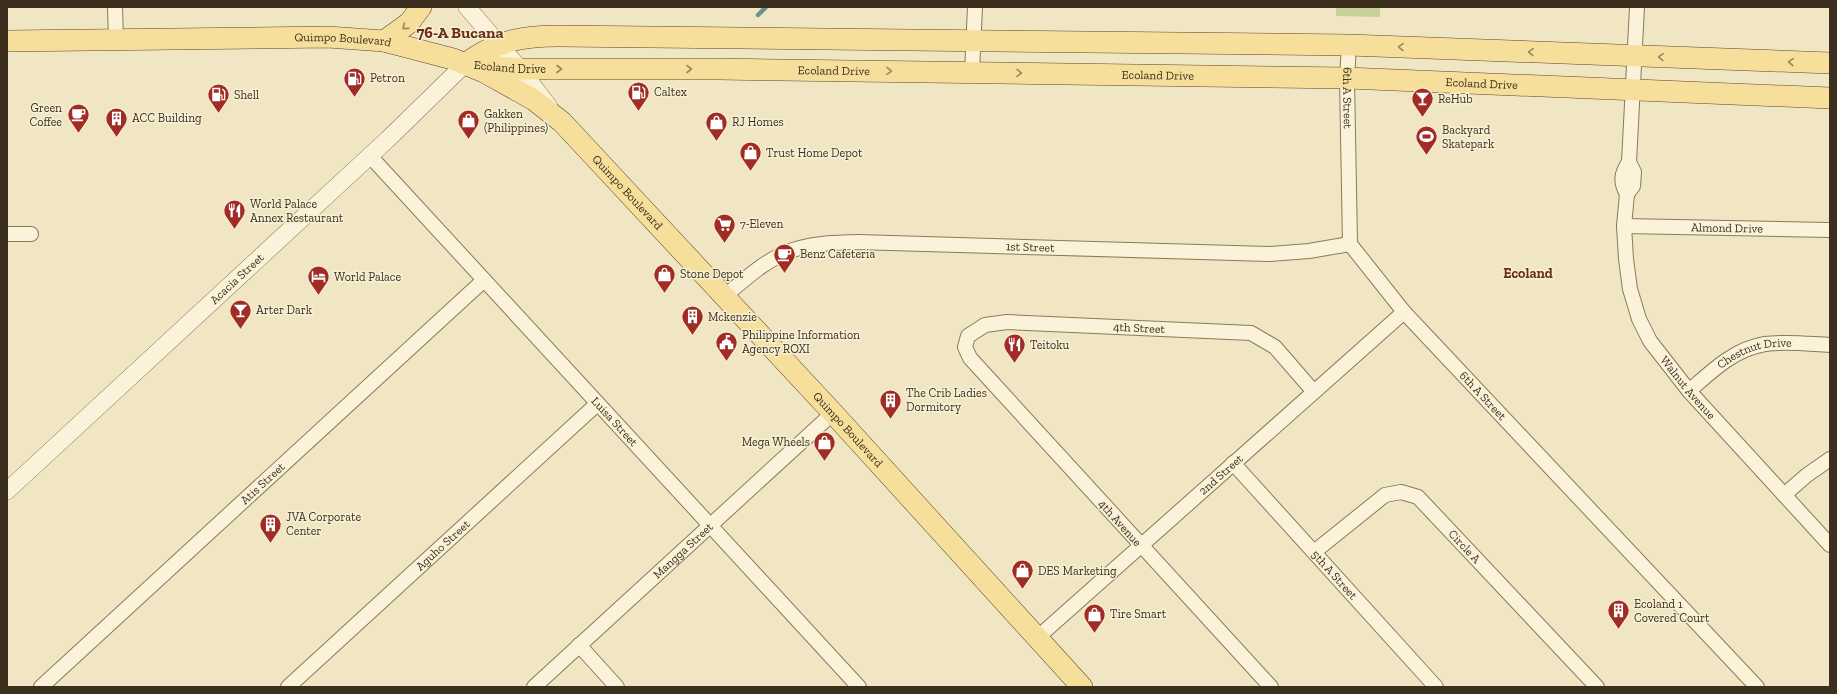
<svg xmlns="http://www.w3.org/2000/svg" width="1837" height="694" font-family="'Zilla Slab',serif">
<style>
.green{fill:#c6d097}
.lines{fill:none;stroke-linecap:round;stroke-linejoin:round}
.stream{stroke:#6c938c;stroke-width:4.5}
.minor-casing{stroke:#8d7859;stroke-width:16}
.tertiary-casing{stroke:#8d7859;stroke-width:18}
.primary-casing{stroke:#5b462d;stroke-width:22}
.minor{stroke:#fbf3d9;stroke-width:14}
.tertiary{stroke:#fbf3d9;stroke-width:17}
.primary{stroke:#f6df9a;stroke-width:21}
.oneway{stroke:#9a875c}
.labels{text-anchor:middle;stroke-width:3;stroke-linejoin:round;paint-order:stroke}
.street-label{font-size:12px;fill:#3d2f1e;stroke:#f8f0d5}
.poi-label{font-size:12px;fill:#3d2f1e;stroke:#f8f0d5;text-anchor:start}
.quarter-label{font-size:14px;font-weight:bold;fill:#6c301a;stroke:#f8f0d5}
.district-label{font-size:16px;font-weight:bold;fill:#6c301a;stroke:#f8f0d5}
</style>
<rect width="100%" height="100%" fill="#f1e6c4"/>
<!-- green -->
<path class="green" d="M1336,7H1380V17L1336,16Z"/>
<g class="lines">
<!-- stream -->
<path class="stream" d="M758,15L766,7"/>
<defs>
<g id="minor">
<path d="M115,7L116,40"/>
<path id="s1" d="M1637,7L1629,162L1634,172L1633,186L1627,194L1624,226L1626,259L1630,289L1639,319L1650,341L1689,391L1830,545"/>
<path id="s2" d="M1349,45L1347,78L1350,244L1404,312L1757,687"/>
<path d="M972,72L975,7"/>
<path id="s3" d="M370,156L859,687"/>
<path d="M1627,194C1620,182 1621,174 1629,162"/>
<path id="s4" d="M1624,226L1830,230"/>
<path d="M7,234H31"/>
<path id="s5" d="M724,297C745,279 766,259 793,250C813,243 836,243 857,242L1269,254L1309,251L1350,244"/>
<path id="s6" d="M1689,391C1712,371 1734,349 1765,344C1786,341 1809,344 1830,345"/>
<path id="s7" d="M1233,463L1436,687"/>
<path d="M1784,495L1807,475L1830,459"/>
<path id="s8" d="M1314,552L1385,495L1401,492L1418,497L1597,687"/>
<path id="s9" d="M1037,638L1404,312"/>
<path d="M579,645L617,687"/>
<path id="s10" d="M41,687L484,280"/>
<path id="s11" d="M288,687L597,404"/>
<path id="s12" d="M534,687L833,413"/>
<path id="s13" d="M1271,687L970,358L965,347L968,336L985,325L1007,322L1251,333L1275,347L1314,392"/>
</g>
<g id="tertiary">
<path d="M467,7L520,69L549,107"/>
<path id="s14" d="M7,491L387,140L465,64"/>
</g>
<g id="primary">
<path id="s15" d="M7,41L328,37L384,41L453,59L484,72L534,100L562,122L833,413L1082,687"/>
<path d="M384,41L409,23L421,7"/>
<path d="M465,64C496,41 521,36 559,36L1349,45L1830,63"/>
<path id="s16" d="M465,64L520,69H718L1347,78L1830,98"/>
</g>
</defs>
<!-- minor casing -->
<use href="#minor" class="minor-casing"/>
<!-- tertiary casing -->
<use href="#tertiary" class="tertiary-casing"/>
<!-- primary casing -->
<use href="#primary" class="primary-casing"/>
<!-- minor -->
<use href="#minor" class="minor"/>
<!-- tertiary -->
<use href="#tertiary" class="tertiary"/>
<!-- primary -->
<use href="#primary" class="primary"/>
</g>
<!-- one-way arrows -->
<defs><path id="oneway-chevron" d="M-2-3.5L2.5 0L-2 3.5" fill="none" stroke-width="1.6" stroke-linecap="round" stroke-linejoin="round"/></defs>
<g class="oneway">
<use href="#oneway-chevron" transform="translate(405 27) rotate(140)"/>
<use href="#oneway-chevron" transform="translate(1401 47) rotate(-178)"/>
<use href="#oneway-chevron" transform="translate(1531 52) rotate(-178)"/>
<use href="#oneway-chevron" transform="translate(1661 57) rotate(-178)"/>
<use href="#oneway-chevron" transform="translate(1791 62) rotate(-178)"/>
<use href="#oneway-chevron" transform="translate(559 69)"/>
<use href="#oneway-chevron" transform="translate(689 69)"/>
<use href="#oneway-chevron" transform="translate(889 71) rotate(1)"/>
<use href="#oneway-chevron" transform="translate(1019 73) rotate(1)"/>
</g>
<!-- icons -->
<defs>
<symbol id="fuel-pin" viewBox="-11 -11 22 30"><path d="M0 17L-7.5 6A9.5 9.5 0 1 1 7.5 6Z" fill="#a12b25" stroke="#f8f0d5"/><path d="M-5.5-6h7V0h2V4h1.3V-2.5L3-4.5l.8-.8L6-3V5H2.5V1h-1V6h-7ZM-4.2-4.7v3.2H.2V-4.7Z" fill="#fff"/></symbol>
<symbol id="bar-pin" viewBox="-11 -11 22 30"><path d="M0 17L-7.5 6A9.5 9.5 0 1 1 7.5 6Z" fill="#a12b25" stroke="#f8f0d5"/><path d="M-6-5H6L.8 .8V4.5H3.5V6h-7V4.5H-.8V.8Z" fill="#fff"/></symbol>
<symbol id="cafe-pin" viewBox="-11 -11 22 30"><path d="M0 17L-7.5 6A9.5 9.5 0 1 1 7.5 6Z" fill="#a12b25" stroke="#f8f0d5"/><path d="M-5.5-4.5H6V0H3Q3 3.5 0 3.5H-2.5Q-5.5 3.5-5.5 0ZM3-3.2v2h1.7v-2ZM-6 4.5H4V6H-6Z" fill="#fff"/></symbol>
<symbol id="building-pin" viewBox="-11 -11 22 30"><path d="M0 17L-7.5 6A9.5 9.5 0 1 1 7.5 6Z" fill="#a12b25" stroke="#f8f0d5"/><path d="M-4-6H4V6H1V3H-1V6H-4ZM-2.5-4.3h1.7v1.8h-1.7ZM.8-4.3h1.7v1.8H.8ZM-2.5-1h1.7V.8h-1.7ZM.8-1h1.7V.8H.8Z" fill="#fff"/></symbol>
<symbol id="shop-pin" viewBox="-11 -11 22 30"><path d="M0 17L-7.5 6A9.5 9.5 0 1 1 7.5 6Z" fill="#a12b25" stroke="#f8f0d5"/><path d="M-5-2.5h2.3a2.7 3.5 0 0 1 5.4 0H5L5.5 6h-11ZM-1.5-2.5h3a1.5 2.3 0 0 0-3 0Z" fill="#fff"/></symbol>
<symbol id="stadium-pin" viewBox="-11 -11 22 30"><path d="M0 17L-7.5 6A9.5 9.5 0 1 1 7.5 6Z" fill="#a12b25" stroke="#f8f0d5"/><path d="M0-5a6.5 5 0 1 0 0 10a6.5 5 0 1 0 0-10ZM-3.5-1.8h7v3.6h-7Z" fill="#fff"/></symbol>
<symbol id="restaurant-pin" viewBox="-11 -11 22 30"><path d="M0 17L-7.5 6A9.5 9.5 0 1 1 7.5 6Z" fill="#a12b25" stroke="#f8f0d5"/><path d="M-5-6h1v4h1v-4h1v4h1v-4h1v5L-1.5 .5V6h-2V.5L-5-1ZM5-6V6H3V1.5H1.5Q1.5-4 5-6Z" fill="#fff"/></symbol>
<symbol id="supermarket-pin" viewBox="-11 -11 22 30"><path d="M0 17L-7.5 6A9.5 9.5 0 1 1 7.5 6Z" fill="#a12b25" stroke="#f8f0d5"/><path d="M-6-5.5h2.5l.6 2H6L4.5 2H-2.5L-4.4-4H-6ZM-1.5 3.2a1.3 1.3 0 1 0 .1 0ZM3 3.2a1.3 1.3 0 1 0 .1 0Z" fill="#fff"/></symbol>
<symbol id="hotel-pin" viewBox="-11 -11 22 30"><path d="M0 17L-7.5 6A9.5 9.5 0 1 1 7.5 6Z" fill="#a12b25" stroke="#f8f0d5"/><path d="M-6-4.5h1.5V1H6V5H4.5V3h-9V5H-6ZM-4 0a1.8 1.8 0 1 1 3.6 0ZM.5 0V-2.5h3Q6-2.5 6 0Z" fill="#fff"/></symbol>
<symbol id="civic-pin" viewBox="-11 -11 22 30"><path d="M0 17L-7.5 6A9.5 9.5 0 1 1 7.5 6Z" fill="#a12b25" stroke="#f8f0d5"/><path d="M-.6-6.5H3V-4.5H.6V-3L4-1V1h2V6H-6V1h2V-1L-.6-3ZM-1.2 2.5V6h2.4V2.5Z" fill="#fff"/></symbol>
</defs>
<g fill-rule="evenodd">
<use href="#fuel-pin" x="342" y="66" width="25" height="34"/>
<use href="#fuel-pin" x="626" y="80" width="25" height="34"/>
<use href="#fuel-pin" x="206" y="82" width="25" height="34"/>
<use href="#bar-pin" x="1410" y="86" width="25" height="34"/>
<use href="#cafe-pin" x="66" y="102" width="25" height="34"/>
<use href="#building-pin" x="104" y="106" width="25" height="34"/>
<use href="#shop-pin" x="456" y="108" width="25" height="34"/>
<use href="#shop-pin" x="704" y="110" width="25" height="34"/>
<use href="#stadium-pin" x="1414" y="124" width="25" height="34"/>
<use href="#shop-pin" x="738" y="140" width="25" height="34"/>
<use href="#restaurant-pin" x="222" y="198" width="25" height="34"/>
<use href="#supermarket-pin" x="712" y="212" width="25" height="34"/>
<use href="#cafe-pin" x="772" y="242" width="25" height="34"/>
<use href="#shop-pin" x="652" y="262" width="25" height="34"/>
<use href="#hotel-pin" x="306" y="264" width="25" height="34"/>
<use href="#bar-pin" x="228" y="298" width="25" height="34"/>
<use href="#building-pin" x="680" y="304" width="25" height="34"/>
<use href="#civic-pin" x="714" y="330" width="25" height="34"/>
<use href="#restaurant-pin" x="1002" y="332" width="25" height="34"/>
<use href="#building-pin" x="878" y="388" width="25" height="34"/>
<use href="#shop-pin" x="812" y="430" width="25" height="34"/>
<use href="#building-pin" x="258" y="512" width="25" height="34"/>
<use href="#shop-pin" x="1010" y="558" width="25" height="34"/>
<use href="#building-pin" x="1606" y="598" width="25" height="34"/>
<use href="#shop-pin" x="1082" y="602" width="25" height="34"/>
</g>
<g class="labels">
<!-- street labels -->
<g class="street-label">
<text dy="4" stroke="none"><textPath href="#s15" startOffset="336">Quimpo Boulevard</textPath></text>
<text dy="4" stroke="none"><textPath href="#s16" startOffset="45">Ecoland Drive</textPath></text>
<text dy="4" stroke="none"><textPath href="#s16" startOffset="369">Ecoland Drive</textPath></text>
<text dy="4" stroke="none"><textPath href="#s16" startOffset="693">Ecoland Drive</textPath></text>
<text dy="4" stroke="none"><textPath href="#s16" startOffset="1017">Ecoland Drive</textPath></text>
<text dy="4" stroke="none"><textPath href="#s2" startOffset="53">6th A Street</textPath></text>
<text dy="4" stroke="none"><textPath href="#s15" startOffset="671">Quimpo Boulevard</textPath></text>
<text dy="4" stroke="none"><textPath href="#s4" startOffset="103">Almond Drive</textPath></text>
<text dy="4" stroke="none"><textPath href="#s5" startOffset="322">1st Street</textPath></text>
<text dy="4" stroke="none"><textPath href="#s14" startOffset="313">Acacia Street</textPath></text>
<text dy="4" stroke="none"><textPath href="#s13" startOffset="644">4th Street</textPath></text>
<text dy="4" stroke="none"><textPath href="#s6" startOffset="78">Chestnut Drive</textPath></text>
<text dy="4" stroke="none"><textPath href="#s1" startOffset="402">Walnut Avenue</textPath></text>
<text dy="4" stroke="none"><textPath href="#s2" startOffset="401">6th A Street</textPath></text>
<text dy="4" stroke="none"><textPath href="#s3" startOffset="361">Luisa Street</textPath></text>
<text dy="4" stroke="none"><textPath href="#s15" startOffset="995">Quimpo Boulevard</textPath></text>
<text dy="4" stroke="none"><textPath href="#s9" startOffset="246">2nd Street</textPath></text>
<text dy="4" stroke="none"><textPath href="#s10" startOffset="301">Atis Street</textPath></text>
<text transform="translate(1120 523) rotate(48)" y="4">4th Avenue</text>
<text dy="4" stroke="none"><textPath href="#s11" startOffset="210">Aguho Street</textPath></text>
<text dy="4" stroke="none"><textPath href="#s8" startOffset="193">Circle A</textPath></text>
<text dy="4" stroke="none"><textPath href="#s12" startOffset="202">Mangga Street</textPath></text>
<text dy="4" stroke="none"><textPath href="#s7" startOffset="151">5th A Street</textPath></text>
</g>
<!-- poi labels -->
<g class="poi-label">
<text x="370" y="82">Petron</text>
<text x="654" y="96">Caltex</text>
<text x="234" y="99">Shell</text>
<text x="1438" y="103">ReHub</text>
<text x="62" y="112" text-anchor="end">Green<tspan x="62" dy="14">Coffee</tspan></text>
<text x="484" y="118">Gakken<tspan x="484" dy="14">(Philippines)</tspan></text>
<text x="132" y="122">ACC Building</text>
<text x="732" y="126">RJ Homes</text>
<text x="1442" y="134">Backyard<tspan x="1442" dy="14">Skatepark</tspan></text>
<text x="766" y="157">Trust Home Depot</text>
<text x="250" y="208">World Palace<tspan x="250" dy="14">Annex Restaurant</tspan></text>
<text x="740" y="228">7-Eleven</text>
<text x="800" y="258">Benz Cafeteria</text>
<text x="680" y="278">Stone Depot</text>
<text x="334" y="281">World Palace</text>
<text x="256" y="314">Arter Dark</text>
<text x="708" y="321">Mckenzie</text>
<text x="742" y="339">Philippine Information<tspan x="742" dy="14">Agency ROXI</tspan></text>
<text x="1030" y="349">Teitoku</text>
<text x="906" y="397">The Crib Ladies<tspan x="906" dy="14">Dormitory</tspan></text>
<text x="810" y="446" text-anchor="end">Mega Wheels</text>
<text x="286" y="521">JVA Corporate<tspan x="286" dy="14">Center</tspan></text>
<text x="1038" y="575">DES Marketing</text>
<text x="1634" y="608">Ecoland 1<tspan x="1634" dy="14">Covered Court</tspan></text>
<text x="1110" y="618">Tire Smart</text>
</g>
<!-- quarter labels -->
<g class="quarter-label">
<text x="1528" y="278">Ecoland</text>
</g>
<!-- district labels -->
<g class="district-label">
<text x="460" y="38">76-A Bucana</text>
</g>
</g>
<!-- border -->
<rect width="1837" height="694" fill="none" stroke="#3d2f1e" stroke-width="16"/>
</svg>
